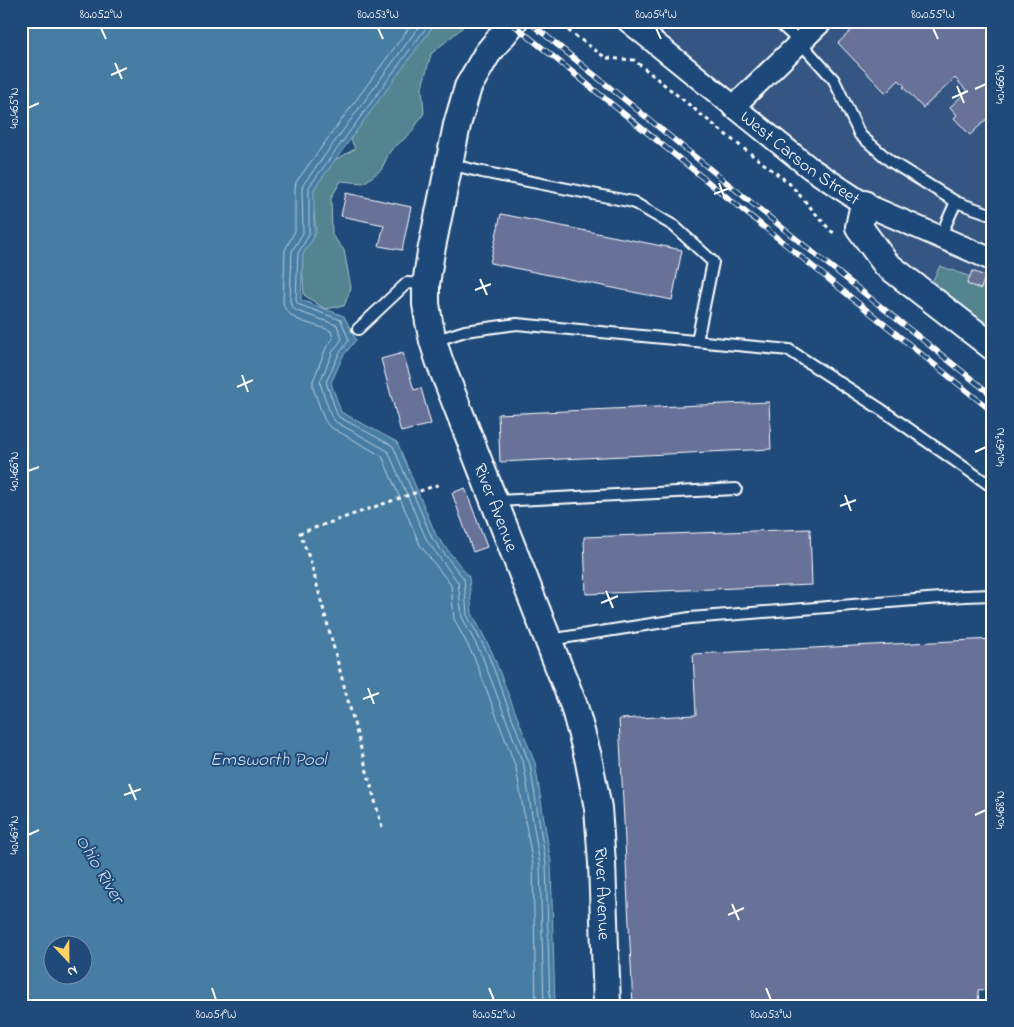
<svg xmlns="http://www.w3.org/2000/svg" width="1014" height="1027" font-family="'Indie Flower',sans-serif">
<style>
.built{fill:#355683}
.green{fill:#52848f;stroke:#a8c2c7}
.water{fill:#467da3;stroke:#90b1c8;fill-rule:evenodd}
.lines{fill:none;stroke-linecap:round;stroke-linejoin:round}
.shore{stroke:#b5cbda;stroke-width:1}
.building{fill:#687198;stroke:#fff}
.service-casing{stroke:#fff;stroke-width:14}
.minor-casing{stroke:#fff;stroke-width:25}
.tertiary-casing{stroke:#fff;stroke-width:30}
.path{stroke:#fff;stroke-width:3;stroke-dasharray:4 4;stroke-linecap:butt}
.service{stroke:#1f4a7a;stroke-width:10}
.minor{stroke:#1f4a7a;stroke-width:21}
.tertiary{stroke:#1f4a7a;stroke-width:26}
.rail-casing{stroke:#fff;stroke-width:5.5}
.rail{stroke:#1f4a7a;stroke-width:4;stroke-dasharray:11;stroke-linecap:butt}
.ticks{fill:none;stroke:#fff;stroke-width:2}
.labels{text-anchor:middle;stroke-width:4;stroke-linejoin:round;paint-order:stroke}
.street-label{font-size:18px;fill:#fff;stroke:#1f4a7a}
.water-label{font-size:19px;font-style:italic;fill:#d1dee8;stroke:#1f4a7a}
.neatline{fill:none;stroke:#fff;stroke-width:2}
.ticks-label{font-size:12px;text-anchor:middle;fill:#fff}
</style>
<rect width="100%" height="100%" fill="#1f4a7a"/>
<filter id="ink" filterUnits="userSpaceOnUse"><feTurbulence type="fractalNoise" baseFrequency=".02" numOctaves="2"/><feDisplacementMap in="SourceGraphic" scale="10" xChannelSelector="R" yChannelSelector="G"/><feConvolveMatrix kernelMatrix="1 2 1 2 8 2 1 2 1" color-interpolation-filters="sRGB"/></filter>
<g filter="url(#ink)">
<!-- built -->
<path class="built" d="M628,21H993V347L886,264L863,204Z"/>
<!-- green -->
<g class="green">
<path d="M433,21H466L462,28L431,54L422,87L424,113L411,133L390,151L381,170L364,183L341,181L331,198L332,235L344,250L351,288L344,306L325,309L304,295L301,254L316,233L312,193L329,163L355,149L346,127Z"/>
<path d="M940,266L993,285V343L927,292Z"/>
</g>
<!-- water -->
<path class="water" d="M21,21H437L314,189V237L303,254L301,300L344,316L356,340L343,356L331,383L341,412L397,442L436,535L469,577L472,613L492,652L535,763L551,863L555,1006H21ZM52,944H82V974H52Z"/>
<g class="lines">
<!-- shore -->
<g class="shore">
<path d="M414,21L296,182L295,189V231L285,250L283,302C287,323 315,323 331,331L333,338L326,348L313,381V388L324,419L328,425L332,428L382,456L420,545L451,585L454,619L475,659L516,768L533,865L536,1006"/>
<path d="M423,21L303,185L302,190L303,233L292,251L290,301L292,307L297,311L337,325L342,339L333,351L320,382L321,386L331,416L336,422L388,451L427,541L458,582L462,617L482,656L524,766L540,865L544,1006"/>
<path d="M431,21L309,187V235L298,253L296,300L298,304L300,305L341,320L349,340L339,354L326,382L337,414L339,417L393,446L432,538L464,579L467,615L488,654L530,765L546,864L550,1006"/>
</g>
</g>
<!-- building -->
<g class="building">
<path d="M861,21H993V113L970,135L954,118L957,115L950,107L967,91L955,78L923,108L903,87L905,86L899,80L886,93L838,43Z"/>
<path d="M346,193L411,207L402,250L379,246L384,225L341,216Z"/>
<path d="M501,214L682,250L672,300L490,263Z"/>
<path d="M972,271L985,276L981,289L967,284Z"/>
<path d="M403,353L414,390L421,388L431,424L401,432L381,359Z"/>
<path d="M769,402L771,449L500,462L498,414Z"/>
<path d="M465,488L487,547L473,552L452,493Z"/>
<path d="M810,529L812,585L586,594L584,537Z"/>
<path d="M993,639V989L978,990L979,1006H633L619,719L696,715L693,654Z"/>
</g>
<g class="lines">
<defs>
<g id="service">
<path d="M711,21H712"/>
<path d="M777,21L800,42L834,80L860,135L890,161L956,202L993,215"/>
<path d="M449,164L482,172L633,202L674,226L713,262L697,341"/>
<path d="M940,237L956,202"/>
<path d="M358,329L407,283L426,284"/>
<path d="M434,341L465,331L517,324L789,350L882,410L991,486"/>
<path d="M495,501L736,489"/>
<path d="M549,640L690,618L965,596L993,595"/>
</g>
<g id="minor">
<path id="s1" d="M628,21L810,168L864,204L993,260"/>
<path d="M733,107L822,21"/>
</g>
<g id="tertiary">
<path id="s2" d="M514,21L487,54L468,87L457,125L431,252L426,284V304L429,322L433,341L439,360L574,706L588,757L598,808L602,863L607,1006"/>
<path d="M864,204L859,227L886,264L993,347"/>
</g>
</defs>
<!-- service casing -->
<use href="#service" class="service-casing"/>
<!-- minor casing -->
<use href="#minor" class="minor-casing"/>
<!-- tertiary casing -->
<use href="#tertiary" class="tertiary-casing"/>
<!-- path -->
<g class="path">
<path d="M555,21L606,58L634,60L730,138L789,183L831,231L837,235"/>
<path d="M382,827L311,563L300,533L440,484"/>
</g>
<!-- service -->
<use href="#service" class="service"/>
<!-- minor -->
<use href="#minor" class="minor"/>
<!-- tertiary -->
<use href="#tertiary" class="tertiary"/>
<defs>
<g id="rail">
<path d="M509,21L993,412"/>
<path d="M528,21L795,238L993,396"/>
</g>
</defs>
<!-- rail casing -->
<use href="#rail" class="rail-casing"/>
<!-- rail -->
<use href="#rail" class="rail"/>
</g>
</g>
<!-- ticks -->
<path class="ticks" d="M101,28L106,39M378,28L383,39M656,28L661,39M933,28L938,39M115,63L122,79M111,75L127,68M957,86L964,103M975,89L986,84M952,98L968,91M28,108L39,103M719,183L725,199M714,194L730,188M480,279L487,295M475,290L491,284M242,375L248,392M237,387L253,380M975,452L986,447M28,471L39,467M845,495L851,511M840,506L856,500M606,591L613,608M601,603L618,596M368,688L374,704M363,699L379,693M129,784L136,800M124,795L141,789M975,815L986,810M28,835L39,830M732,904L739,920M728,915L744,908M212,988L216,1000M489,988L494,1000M766,988L771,1000"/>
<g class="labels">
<!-- street labels -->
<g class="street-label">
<text dy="6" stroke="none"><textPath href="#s1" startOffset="220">West Carson Street</textPath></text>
<text dy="6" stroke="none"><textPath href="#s2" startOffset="518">River Avenue</textPath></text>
<text dy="6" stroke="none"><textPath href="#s2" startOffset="922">River Avenue</textPath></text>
</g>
<!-- water labels -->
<g class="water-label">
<text x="268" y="765">Emsworth Pool</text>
<text transform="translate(101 868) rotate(59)" y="7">Ohio River</text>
</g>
</g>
<!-- margin -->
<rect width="1014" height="1027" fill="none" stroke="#1f4a7a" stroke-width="55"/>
<!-- north arrow -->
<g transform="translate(68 960) rotate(158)"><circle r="24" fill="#1f4a7a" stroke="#7992af"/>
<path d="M0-4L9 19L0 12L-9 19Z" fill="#ffd166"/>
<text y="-8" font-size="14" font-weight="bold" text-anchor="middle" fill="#ffffff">N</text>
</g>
<rect x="28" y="28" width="958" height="972" class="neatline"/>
<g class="ticks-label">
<text x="101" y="18">80.052°W</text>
<text x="378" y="18">80.053°W</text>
<text x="656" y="18">80.054°W</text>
<text x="933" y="18">80.055°W</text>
<text transform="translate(1000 84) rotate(-90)" y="4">40.466°N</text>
<text transform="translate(14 108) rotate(-90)" y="4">40.465°N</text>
<text transform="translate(1000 447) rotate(-90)" y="4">40.467°N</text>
<text transform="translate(14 471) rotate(-90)" y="4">40.466°N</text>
<text transform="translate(1000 810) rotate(-90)" y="4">40.468°N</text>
<text transform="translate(14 835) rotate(-90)" y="4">40.467°N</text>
<text x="216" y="1018">80.051°W</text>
<text x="494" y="1018">80.052°W</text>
<text x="771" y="1018">80.053°W</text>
</g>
</svg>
